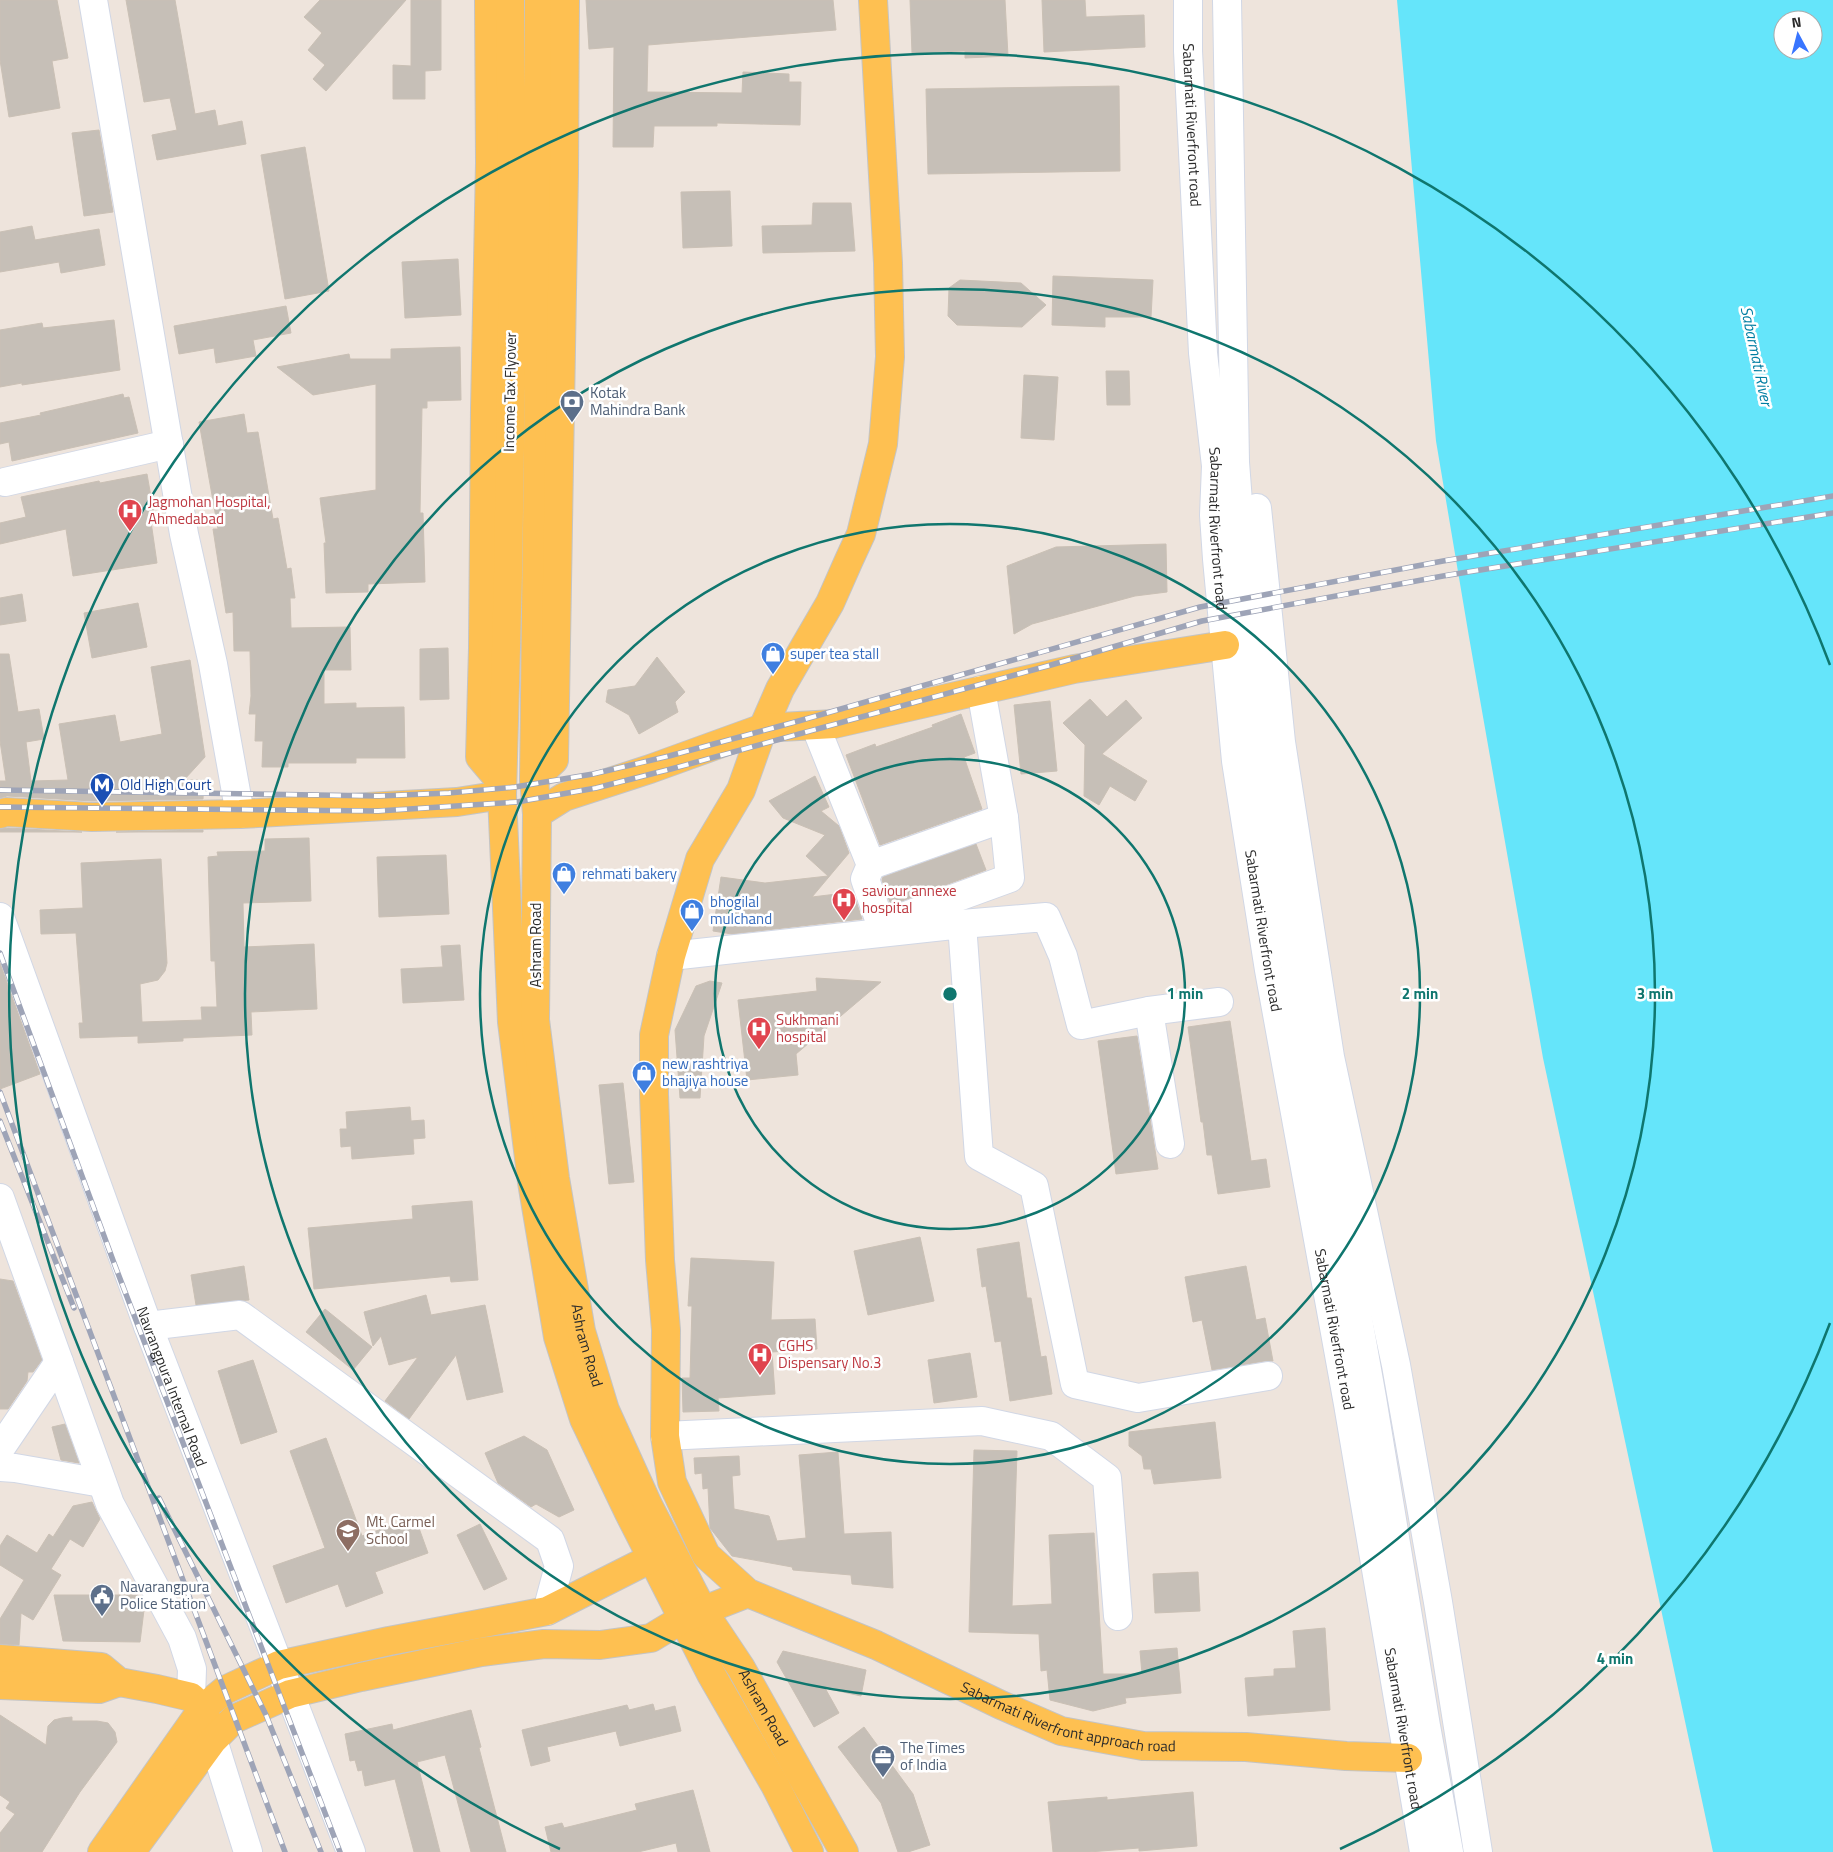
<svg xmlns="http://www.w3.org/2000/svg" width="1833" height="1852" font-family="'Titillium Web',sans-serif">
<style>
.water{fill:#65e5fa;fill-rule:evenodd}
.building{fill:#c6bfb7;stroke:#cac0b5}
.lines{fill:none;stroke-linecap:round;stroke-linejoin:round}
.minor-casing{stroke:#d1d7e5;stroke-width:30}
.major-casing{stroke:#c4c4c4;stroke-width:30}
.minor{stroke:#fff;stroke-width:28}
.major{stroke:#fec051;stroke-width:28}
.rail-casing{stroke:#9ea4b7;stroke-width:5.5}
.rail{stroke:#fff;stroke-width:4;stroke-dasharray:11;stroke-linecap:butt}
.ring{fill:none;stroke:#0f766e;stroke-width:2.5}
.labels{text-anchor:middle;stroke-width:5;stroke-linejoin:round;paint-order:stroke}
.street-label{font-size:15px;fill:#2b2b2b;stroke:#fff}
.service-label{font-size:15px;fill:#4e5e75;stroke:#fff;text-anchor:start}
.health-label{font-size:15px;fill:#be3a42;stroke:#fff;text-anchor:start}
.shop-label{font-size:15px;fill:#366cbe;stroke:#fff;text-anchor:start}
.transit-label{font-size:15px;fill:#164399;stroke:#fff;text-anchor:start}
.education-label{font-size:15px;fill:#785e54;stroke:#fff;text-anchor:start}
.water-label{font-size:16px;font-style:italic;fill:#017ea2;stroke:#fff}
.centre{fill:#0f766e;stroke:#fff;stroke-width:2.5}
.ring-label{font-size:15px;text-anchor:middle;font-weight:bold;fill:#0f766e;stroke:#fff;stroke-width:5;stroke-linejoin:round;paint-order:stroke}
</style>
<rect width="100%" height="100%" fill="#eee4dc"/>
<!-- water -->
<path class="water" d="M1397,0H1833V1852H1713L1543,1058L1469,637L1436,441ZM1783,20H1813V50H1783Z"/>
<!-- building -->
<g class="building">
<path d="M0,0H57L68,58L52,61L60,108L9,117L0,60Z"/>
<path d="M126,0H175L195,114L215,110L218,126L242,121L246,144L157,160L152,135L177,130L170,98L144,102Z"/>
<path d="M320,0H406L326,91L313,79L325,65L308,50L322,33L304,17Z"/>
<path d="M411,0H441V70L425,71V99H393V65L411,66Z"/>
<path d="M586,0H833L836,30L648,45L647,92L742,93L743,72L789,74V82H801L800,125L717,123V126H654L653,147H613L614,47L589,49Z"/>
<path d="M910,0H1005L1008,56L965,58V51L912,53Z"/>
<path d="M1042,0H1085L1086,17L1144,15L1145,47L1044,52Z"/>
<path d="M1119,86L1120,171L928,174L926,89Z"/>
<path d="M99,130L113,212L84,216L72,133Z"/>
<path d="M305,147L329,291L285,299L261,155Z"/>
<path d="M730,191L732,246L683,248L681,192Z"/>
<path d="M813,203H851L855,251L763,253L762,226L812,225Z"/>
<path d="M32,226L35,240L99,229L105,265L61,273L59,262L0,272V232Z"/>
<path d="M458,259L461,315L405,318L402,262Z"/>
<path d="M1053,276L1153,280L1151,317H1105V327L1052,325Z"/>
<path d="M960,280L1021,283L1046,305L1022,327L957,325L948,316L949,288Z"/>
<path d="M286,306L291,333L253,340L256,356L216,363L214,348L179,354L174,326Z"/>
<path d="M114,320L120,370L22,385V383L0,387V330L42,323L43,328Z"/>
<path d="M460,347L461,400L427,401V408H422L420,513H423L425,582L368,584V592L326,593L324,543H326L320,498L376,490V384L313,395L277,367L349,354L350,359H391V349Z"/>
<path d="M1106,371H1129L1130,405H1107Z"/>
<path d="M1024,375L1058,377L1054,440L1021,438Z"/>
<path d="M123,394L124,398L129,397L138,433L12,461L9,442L0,444V423L41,415L40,413Z"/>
<path d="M244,414L247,433L258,432L273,519L278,518L287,569L291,568L295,598H290L291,628L350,627L351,670H324V704L356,703V708L404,707L405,758H356V763H288V767H262L263,741H255L256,714H249L251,696L250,651H234L233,612L226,613L213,529H218L199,422Z"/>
<path d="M147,474L154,514L150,515L157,563L73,576L66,529L0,544V523L26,517L21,497L99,481L100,483Z"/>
<path d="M1166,544L1167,592L1135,596L1032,624L1014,634L1007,566L1056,547Z"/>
<path d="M22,594L26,621L0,625V598Z"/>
<path d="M138,603L147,647L92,658L84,613Z"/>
<path d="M448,648L449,699L420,700V649Z"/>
<path d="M0,654H9L18,712L39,709L44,739L26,742L31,781L68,780L59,724L115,715L120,742L162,734L151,667L190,660L205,757L184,780H204L203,799L92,801L7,796L0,798V781H6L0,741Z"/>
<path d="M657,657L685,692L675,702L678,712L639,734L629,715L606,702L608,690L635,686Z"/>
<path d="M1090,699L1107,717L1126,700L1142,718L1102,754L1147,781L1135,801L1110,786L1099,805L1084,796L1085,745L1063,723Z"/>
<path d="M1050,701L1057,771L1021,774L1014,705Z"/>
<path d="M961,714L975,753L964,757L982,809L880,845L846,755L875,744L876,747L933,727L932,725Z"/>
<path d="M815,776L829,807L821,811L839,826L849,853L812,897L853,892L862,919L732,934L713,931L721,877L765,883L828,876L806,856L825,835L783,818L769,801Z"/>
<path d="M8,828L82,832H0V829Z"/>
<path d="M203,830V832H116Z"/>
<path d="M309,838L311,901L243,903L244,947L314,944L317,1009L251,1012L252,1035L183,1038V1041L138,1043V1036L80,1038L79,1023H83L76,933L41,934L40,910L83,908L81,863L161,859L167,963L165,971L158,980L140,984L142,1022L202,1020L201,1007H217L215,961H211L208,857L218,856L217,852L265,851V839Z"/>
<path d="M976,844L986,870L891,905L882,880L883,877Z"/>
<path d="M446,855L449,914L379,917L377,857Z"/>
<path d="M460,945L464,1000L403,1003L401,969L443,967L441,946Z"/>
<path d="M0,963L40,1074L0,1089Z"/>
<path d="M816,978L881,982L796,1054L798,1075L747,1080L738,1000L817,991Z"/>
<path d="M710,981L722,983L704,1036L700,1098H680L675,1030L696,986Z"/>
<path d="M1230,1021L1251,1161L1266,1159L1270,1187L1218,1194L1212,1155H1207L1203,1122H1201L1188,1027Z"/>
<path d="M1137,1036L1158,1169L1116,1174L1098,1041Z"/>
<path d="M623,1083L634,1182L609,1184L599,1085Z"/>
<path d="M410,1107L411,1121L424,1120L425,1138L413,1139L414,1154L352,1159L351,1146L341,1147L340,1129H347L346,1112Z"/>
<path d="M472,1201L478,1280L451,1282L450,1276L314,1289L308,1228L413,1219L412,1206Z"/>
<path d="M920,1237L934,1301L868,1315L854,1251Z"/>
<path d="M1019,1242L1027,1298H1031L1041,1357L1046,1356L1052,1394L1010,1401L1001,1341L995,1342L986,1286L982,1287L977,1249Z"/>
<path d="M691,1258L774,1262L771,1320L815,1319L817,1349L772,1352L775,1394L718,1398L719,1411L683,1412L682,1378H690L692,1306H688Z"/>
<path d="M244,1266L249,1300L196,1305L191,1275Z"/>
<path d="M1246,1266L1256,1320L1265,1318L1273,1361H1265L1212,1370L1202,1320L1193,1322L1185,1277Z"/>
<path d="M0,1279L13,1281L42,1360L33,1372H28L27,1381L8,1409H0Z"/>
<path d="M426,1295L431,1315L485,1305L503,1392L467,1400L456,1355L409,1419L385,1401L418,1357L389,1365L381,1336L373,1346L364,1312Z"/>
<path d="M325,1309L372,1347L353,1370L306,1332Z"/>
<path d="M970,1353L977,1397L934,1403L928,1360Z"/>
<path d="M253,1360L277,1432L241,1444L218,1371Z"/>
<path d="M1215,1422L1221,1478L1154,1484L1151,1469H1144L1142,1456L1129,1446V1432Z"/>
<path d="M65,1424L79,1463L61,1460L52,1427Z"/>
<path d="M524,1436L547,1450L574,1510L559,1517L536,1504L531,1507L498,1483L485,1453Z"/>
<path d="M326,1438L362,1536L415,1517L428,1553L375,1572L383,1593L346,1607L338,1584L286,1603L273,1566L325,1548L290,1451Z"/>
<path d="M974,1450L1017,1451L1012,1606L1052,1604L1049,1535L1094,1533L1103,1674H1142L1140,1651L1177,1648L1181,1693L1125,1698L1126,1703L1093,1711L1050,1700L1047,1670L1041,1671L1039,1634L969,1632Z"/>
<path d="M838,1452L844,1534L891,1532L893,1588L852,1584L851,1575L793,1570L792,1567L732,1556L710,1528L708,1488L703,1489L702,1473L695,1474L694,1458L739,1456L740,1475L732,1476L734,1509L769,1516L777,1541L806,1538L799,1455Z"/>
<path d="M92,1502L100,1519L83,1547L70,1539L51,1569L61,1575L33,1620L21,1613L19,1645L0,1644V1619L24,1580L0,1565V1546L7,1535L37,1553L49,1534L53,1537L73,1506Z"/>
<path d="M480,1524L507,1579L484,1590L457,1535Z"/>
<path d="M1198,1572L1200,1611L1155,1613L1153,1574Z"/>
<path d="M54,1595H138L144,1610L140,1642L63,1641Z"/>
<path d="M1325,1628L1330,1710L1248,1716L1245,1678L1274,1676V1669L1296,1668L1293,1631Z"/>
<path d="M783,1651L866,1670L861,1696L825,1688L839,1713L814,1727L777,1662Z"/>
<path d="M653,1704L655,1711L675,1706L681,1731L620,1746L616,1731L547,1747L550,1761L531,1766L522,1730L627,1705L629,1710Z"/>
<path d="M471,1710L481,1747L479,1748L506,1852H471L445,1755L417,1762L440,1852H414L395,1779L365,1786L362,1770L358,1771L355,1760L350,1761L345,1734L392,1724L393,1730Z"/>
<path d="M0,1715L46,1745L48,1726L54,1720L62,1718L72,1717V1721H97L108,1723L115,1732L117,1742L80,1792L42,1852H0V1833L15,1814L6,1808L10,1802L0,1795Z"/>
<path d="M864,1727L913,1794L930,1845L908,1852H898L881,1803L838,1747Z"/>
<path d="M693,1790L710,1852H678L676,1843L638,1852H551L545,1827L562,1823L564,1828L637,1810L635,1804Z"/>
<path d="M1193,1792L1197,1846L1139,1851V1848L1089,1852H1053L1048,1802L1107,1797V1800Z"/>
</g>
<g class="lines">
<defs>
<g id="minor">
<path d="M93,0L184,534L213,664L240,814"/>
<path id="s1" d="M1188,0V51L1203,353L1216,466L1214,515L1217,559L1236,761L1269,970L1348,1404L1424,1852"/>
<path d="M1227,0L1235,462L1248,635L1260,737L1286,910L1372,1398L1426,1726L1449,1852"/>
<path d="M5,482L169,444"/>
<path d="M1257,508L1281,742L1330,1057L1396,1365L1438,1602L1478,1852"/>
<path d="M815,725L871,865L865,879L881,925L1010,878L1004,818L981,690"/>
<path d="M871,865L1004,818"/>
<path id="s2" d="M0,917L148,1326L351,1852"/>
<path d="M962,924L1046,917L1063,956L1081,1025L1149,1011L1219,1002"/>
<path d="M671,956L962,924L979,1156L1034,1186L1075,1384L1138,1398L1268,1376"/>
<path d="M1149,1011L1170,1144"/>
<path d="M0,1198L110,1504L182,1638L192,1669L191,1697"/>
<path d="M148,1326L240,1315L550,1540L559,1566L547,1611"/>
<path d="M665,1436L982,1421L1051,1436L1107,1478L1118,1616"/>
<path d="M0,1449L59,1362"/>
<path d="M0,1467L15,1468L102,1483"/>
<path d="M213,1740L248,1852"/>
</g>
<g id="major">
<path d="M489,0L490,163L485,409L483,648L480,757L502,783"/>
<path d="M510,0L513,259L508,575L502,795L512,1022L532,1182L558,1337L584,1419L629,1513L711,1674L775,1785L809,1852"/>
<path id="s3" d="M539,0V362L534,779L537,814L535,1020L555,1178L581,1331L605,1410L648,1505L703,1611L741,1668L844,1852"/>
<path id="s4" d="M873,0L888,263L890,357L883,444L861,534L849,560L830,603L780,689L763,728L741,790L700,859L671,956L654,1035V1094L660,1260L666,1330L665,1436L672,1482L706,1555L748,1593L876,1645L1001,1705L1061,1731L1143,1746L1246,1747L1346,1756L1408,1758"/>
<path d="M534,779L554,760L564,173L565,0"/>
<path d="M0,814L6,812L92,817L240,814L457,802L502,795"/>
<path d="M537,814L564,797L650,769L763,728L834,724L1074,669L1225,645"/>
<path d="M0,1659L101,1667L119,1682L157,1689L191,1697L203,1708L209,1726"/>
<path d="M0,1685L99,1689L119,1682"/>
<path d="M102,1852L203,1708L225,1690L279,1665L389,1641L547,1611L652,1558L667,1547"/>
<path d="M131,1852L213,1740L234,1719L290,1694L361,1677L481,1652L544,1644L600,1645L651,1638L684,1618L748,1593"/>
</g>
</defs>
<!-- minor casing -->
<use href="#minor" class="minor-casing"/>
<!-- major casing -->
<use href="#major" class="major-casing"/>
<!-- minor -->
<use href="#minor" class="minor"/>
<!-- major -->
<use href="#major" class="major"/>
<defs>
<g id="rail">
<path d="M0,790L379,796L449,793L515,787L593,774L669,756L795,722L1200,607L1443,561L1833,496"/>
<path d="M0,807L378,811L517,802L596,788L671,769L1051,665L1202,621L1443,576L1833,513"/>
<path d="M0,953L114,1263L340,1852"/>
<path d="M0,1092L285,1852"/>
<path d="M0,1121L74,1308"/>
<path d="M159,1498L266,1715L321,1852"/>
</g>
</defs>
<!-- rail casing -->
<use href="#rail" class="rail-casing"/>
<!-- rail -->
<use href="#rail" class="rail"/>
</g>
<!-- distance rings -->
<g class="ring">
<circle cx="950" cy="994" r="235"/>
<circle cx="950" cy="994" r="470"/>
<circle cx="950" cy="994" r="705"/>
<path d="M1830 1323A940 940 0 0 1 1340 1849M560 1849A940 940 0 1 1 1830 665"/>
</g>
<!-- icons -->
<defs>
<symbol id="bank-pin" viewBox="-11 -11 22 30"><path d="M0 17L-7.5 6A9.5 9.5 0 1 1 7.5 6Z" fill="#5c6f8a" stroke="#fff"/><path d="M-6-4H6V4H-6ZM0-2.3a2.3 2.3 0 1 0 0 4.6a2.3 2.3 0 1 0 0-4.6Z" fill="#fff"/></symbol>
<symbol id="hospital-pin" viewBox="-11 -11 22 30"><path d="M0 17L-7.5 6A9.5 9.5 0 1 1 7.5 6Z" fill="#e0444e" stroke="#fff"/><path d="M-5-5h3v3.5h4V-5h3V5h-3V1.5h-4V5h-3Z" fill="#fff"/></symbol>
<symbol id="shop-pin" viewBox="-11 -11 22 30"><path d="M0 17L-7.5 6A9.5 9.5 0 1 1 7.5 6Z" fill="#3f7fe0" stroke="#fff"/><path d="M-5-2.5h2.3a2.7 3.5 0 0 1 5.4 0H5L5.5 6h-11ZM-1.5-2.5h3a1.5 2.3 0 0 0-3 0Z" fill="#fff"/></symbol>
<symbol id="metro-pin" viewBox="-11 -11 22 30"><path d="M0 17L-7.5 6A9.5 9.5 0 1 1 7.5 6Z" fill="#1a4fb4" stroke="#fff"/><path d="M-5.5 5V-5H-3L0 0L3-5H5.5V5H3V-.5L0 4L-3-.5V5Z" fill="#fff"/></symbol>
<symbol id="school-pin" viewBox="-11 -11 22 30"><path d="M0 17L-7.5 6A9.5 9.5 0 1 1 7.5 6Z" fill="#8d6e63" stroke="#fff"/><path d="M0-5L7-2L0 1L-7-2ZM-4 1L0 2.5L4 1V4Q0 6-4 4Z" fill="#fff"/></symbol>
<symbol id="civic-pin" viewBox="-11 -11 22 30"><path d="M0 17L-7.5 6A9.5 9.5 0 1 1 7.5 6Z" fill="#5c6f8a" stroke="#fff"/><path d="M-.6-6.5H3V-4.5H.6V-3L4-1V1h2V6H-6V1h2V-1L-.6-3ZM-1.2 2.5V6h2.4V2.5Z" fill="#fff"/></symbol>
<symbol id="office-pin" viewBox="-11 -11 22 30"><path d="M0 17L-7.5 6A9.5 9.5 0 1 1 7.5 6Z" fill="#5c6f8a" stroke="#fff"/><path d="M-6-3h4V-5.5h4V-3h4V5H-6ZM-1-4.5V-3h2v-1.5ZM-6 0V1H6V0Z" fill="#fff"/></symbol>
</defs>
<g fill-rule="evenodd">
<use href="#bank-pin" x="558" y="388" width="28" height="38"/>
<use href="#hospital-pin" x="116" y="497" width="28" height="38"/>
<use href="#shop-pin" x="759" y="640" width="28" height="38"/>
<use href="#metro-pin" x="88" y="771" width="28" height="38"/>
<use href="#shop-pin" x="550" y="860" width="28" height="38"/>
<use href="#hospital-pin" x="830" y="886" width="28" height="38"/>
<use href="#shop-pin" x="678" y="897" width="28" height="38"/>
<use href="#hospital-pin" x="745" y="1015" width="28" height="38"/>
<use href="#shop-pin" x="630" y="1059" width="28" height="38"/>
<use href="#hospital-pin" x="746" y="1341" width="28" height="38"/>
<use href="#school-pin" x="334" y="1517" width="28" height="38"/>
<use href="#civic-pin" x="88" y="1582" width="28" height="38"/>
<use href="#office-pin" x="869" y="1743" width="28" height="38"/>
</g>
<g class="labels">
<!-- street labels -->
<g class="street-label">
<text dy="5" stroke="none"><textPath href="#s1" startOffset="125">Sabarmati Riverfront road</textPath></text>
<text transform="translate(510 392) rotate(-89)" y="5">Income Tax Flyover</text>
<text dy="5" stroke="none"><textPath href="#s1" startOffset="530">Sabarmati Riverfront road</textPath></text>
<text dy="5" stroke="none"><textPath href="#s1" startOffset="935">Sabarmati Riverfront road</textPath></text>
<text transform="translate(536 945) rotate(-90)" y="5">Ashram Road</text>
<text dy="5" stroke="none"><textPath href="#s1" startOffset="1340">Sabarmati Riverfront road</textPath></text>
<text dy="5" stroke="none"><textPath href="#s3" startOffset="1350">Ashram Road</textPath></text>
<text dy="5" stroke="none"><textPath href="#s2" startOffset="500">Navrangpura Internal Road</textPath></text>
<text dy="5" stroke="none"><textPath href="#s3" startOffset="1755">Ashram Road</textPath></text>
<text dy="5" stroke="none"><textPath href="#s4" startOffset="2014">Sabarmati Riverfront approach road</textPath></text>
<text dy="5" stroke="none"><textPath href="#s1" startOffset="1745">Sabarmati Riverfront road</textPath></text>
</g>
<!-- service labels -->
<g class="service-label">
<text x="590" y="398">Kotak<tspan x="590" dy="17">Mahindra Bank</tspan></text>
<text x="120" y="1592">Navarangpura<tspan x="120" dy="17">Police Station</tspan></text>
<text x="900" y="1753">The Times<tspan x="900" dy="17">of India</tspan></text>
</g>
<!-- health labels -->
<g class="health-label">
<text x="148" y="507">Jagmohan Hospital,<tspan x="148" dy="17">Ahmedabad</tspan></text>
<text x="862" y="896">saviour annexe<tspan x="862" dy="17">hospital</tspan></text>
<text x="776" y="1025">Sukhmani<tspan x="776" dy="17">hospital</tspan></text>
<text x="778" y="1351">CGHS<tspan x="778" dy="17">Dispensary No.3</tspan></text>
</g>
<!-- shop labels -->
<g class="shop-label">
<text x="790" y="659">super tea stall</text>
<text x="582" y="879">rehmati bakery</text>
<text x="710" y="907">bhogilal<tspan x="710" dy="17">mulchand</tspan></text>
<text x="662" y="1069">new rashtriya<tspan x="662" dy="17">bhajiya house</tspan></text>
</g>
<!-- transit labels -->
<g class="transit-label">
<text x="120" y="790">Old High Court</text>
</g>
<!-- education labels -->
<g class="education-label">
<text x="366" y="1527">Mt. Carmel<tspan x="366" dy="17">School</tspan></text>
</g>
<!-- water labels -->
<g class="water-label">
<text transform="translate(1757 356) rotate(78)" y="6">Sabarmati River</text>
</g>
</g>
<circle cx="950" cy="994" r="8" class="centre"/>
<g class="ring-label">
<text x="1185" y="999">1 min</text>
<text x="1420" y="999">2 min</text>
<text x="1655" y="999">3 min</text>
<text x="1615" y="1664">4 min</text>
</g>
<!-- north arrow -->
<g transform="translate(1798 35) rotate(353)"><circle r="24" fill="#ffffff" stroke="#aaaaaa"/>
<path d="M0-4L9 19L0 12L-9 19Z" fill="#3875ff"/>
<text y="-8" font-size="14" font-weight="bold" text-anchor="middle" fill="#2b2b2b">N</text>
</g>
</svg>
